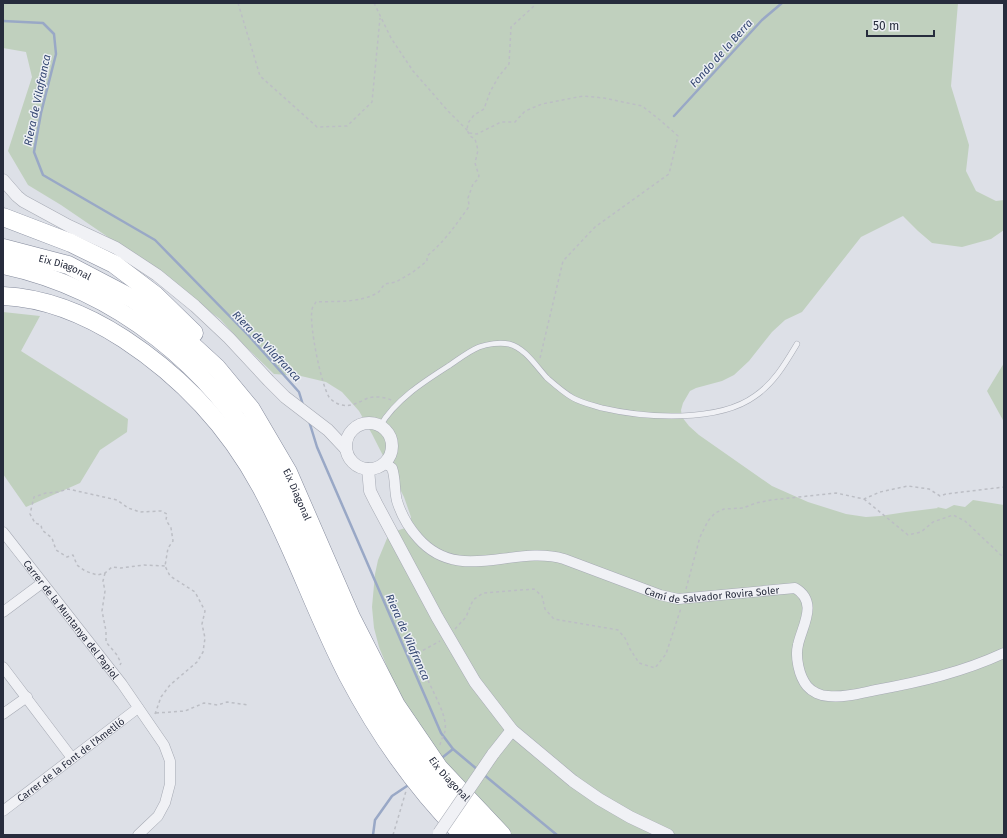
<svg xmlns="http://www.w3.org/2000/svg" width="1007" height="838" font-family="'Fira Sans',sans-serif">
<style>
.green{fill:#c0d0be}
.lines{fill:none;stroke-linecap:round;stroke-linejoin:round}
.stream{stroke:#99a8c6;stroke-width:2.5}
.service-casing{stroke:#a6aab4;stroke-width:6}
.minor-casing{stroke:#a6aab4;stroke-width:11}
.tertiary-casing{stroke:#a6aab4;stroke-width:13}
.motorway-casing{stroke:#858b9d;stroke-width:19}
.path{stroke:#bcbec5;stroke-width:1.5;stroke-dasharray:3 3;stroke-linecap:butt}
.service{stroke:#f0f1f5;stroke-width:5}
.minor{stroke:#f0f1f5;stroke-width:10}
.tertiary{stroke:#f0f1f5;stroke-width:12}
.motorway{stroke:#fff;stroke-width:18}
.tertiary-bridge-casing{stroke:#a6aab4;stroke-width:13;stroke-linecap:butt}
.tertiary-bridge{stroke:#f0f1f5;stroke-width:12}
.labels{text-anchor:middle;stroke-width:3;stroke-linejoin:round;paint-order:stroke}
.street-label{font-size:10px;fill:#272c3d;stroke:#eceff4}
.water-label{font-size:11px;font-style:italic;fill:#324570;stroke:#eceff4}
</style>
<rect width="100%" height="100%" fill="#dde0e7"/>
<!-- green -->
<g class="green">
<path d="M3,3H958L951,86L969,145L966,171L976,191L996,201L1004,200V230L991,239L962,247L932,243L918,231L903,216L861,237L802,312L785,320L772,332L749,361L734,375L722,381L696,388L690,391L683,403L681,410L682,417L689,426L699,435L772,486L808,502L846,514L866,517L880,516L906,512L938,508L937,507L946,509L954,505L965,507L973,500L1004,505V835H494L470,810L394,684L379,647L374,628L372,607L375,574L378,560L388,536L393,532L408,527L411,523V517L404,497L372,434L359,411L342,392L326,382L301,376L274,374L243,344L220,319L191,298L174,282L61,205L28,185L8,151L32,77L26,52L3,48Z"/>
<path d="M3,312L40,316L21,351L128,419L127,432L100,450L80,483L26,507L3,474Z"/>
<path d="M1004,363V422L987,391Z"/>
</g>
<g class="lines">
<!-- stream -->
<g class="stream">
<path d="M3,21L43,23L54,34L56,54L41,113L34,152L43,175L155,240L249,336L299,392L303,405"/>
<path d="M674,116L762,20L782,3"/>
<path d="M309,421L317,447L441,733L453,749L478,770"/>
<path d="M443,757L453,749"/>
<path d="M483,774L557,835"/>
<path d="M373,835L375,820L392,796L407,786"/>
</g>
<defs>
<path id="service" d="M380,426C396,399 425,381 450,365C459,359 469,351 479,347C487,344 500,342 509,344C525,348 536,366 547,378C555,385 564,393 573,398C582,403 592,405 602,408C645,418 718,423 755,396C774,383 785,364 797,344"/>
<g id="minor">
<path id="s1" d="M385,463L392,468C396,479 394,490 397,501C401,514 409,528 418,538C459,585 514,544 564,559L660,595L678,599L795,588C819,602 802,626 798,645C795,657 799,676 807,686C812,692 821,696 828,696C844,698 861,693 876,690C920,682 963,672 1004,653"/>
<path id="s2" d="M3,532L122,684L164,745L170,761V784L165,803L158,816L138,835"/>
<path d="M3,612L42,583"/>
<path d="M3,667L72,758"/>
<path d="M3,714L27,697"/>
<path id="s3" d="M3,811L138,708"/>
</g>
<g id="tertiary">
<path d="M3,180L17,196L23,201L69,226L116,248L157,275L195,306L229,338L269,381L285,397L328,430L345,448"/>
<circle cx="369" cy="446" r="23"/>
<path d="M368,469L370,491L376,503L437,617L475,682L512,730L573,781L599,799L630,817L668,835"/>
<path d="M493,754L512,730"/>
</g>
<g id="motorway">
<path d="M3,217L71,243L114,264L155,295L194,333"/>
<path id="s4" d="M3,248L68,265L133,299L181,335L217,368L251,409L288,472L351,617L396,705L439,768L502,835"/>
<path d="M3,265C117,289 214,368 268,469C302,533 325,602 359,667C390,729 431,786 481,835"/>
<path d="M3,296C47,298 87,315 124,339C182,377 228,426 261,487C294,548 316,614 348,676C379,735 416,788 463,835"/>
</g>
</defs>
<!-- service casing -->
<use href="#service" class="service-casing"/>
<!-- minor casing -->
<use href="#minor" class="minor-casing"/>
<!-- tertiary casing -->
<use href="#tertiary" class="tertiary-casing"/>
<!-- motorway casing -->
<use href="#motorway" class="motorway-casing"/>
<!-- path -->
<g class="path">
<path d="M238,3L260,76L317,127L347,126L372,102L380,18"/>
<path d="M374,3L391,38L413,71L449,112L470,133L477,134L501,122H515L525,111L542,104L583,96L604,98L642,106L660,120L678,136L669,174L595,227L563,261L540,358"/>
<path d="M391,400C385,397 375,396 368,398C359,402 351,407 342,405C337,404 332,401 329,397C321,384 309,325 312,310C312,307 315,304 316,302C335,301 360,303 377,293C381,291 382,286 385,284L396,282L413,272L427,261V256C444,242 455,226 468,208L469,205L468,198L473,184L477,180L479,176L475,163L478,150L475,139L470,136L467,130L468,123L474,115L484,109L490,92L499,76L509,64L511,27L533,7L535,3"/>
<path d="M864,499L908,535L921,532L933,522L953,515L965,521L1004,558"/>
<path d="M105,573L103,581L105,591L102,611L106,631V642L117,655L121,663L120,665"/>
<path d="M686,589L700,537L708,521L715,513L724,509L743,508L756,503L771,500L836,493L864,499L880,492L908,486L929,489L940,496L946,494L1004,487"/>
<path d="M455,629L466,617L473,600L483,593L534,589L542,596L545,609L554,619L618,630L625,638L630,649L639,663L655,668L666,654L681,608"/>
<path d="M156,713L185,711L204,703L218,705L227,702L248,705"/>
<path d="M155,714L161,697L170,685L197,662L203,652L205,638L202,624L205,611L195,592L170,576L165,566L168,548L173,541L171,528L166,520L167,514L161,511L140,512L128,508L117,500L68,489L58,492L46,493L34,497L30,514L35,523L41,525L42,530L52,538L56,550L67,557L73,555L77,565L85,571L97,575L105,573L112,567L121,568L144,565L165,566"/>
<path d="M440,745C441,740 444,735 445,731C449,710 420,677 420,652L440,641"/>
<path d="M393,835L406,791"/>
</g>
<!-- service -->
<use href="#service" class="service"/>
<!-- minor -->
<use href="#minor" class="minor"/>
<!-- tertiary -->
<use href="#tertiary" class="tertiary"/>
<!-- motorway -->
<use href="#motorway" class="motorway"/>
<defs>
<path id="tertiary-bridge" d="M439,833L493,754"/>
</defs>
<!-- tertiary-bridge casing -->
<use href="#tertiary-bridge" class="tertiary-bridge-casing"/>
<!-- tertiary-bridge -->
<use href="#tertiary-bridge" class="tertiary-bridge"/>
</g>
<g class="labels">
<!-- street labels -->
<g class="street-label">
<text dy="4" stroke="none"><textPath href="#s4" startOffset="65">Eix Diagonal</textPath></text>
<text dy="4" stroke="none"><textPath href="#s4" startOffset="400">Eix Diagonal</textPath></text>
<text dy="4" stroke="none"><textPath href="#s1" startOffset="393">Camí de Salvador Rovira Soler</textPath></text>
<text dy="4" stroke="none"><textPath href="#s2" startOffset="111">Carrer de la Muntanya del Papiol</textPath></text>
<text dy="4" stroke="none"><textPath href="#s3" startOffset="85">Carrer de la Font de l'Ametlló</textPath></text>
<text dy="4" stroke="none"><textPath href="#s4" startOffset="724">Eix Diagonal</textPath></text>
</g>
<!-- water labels -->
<g class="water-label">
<text transform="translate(721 53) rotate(-48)" y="4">Fondo de la Berra</text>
<text transform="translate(37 100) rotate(-78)" y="4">Riera de Vilafranca</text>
<text transform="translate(267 346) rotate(46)" y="4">Riera de Vilafranca</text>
<text transform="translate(408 637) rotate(66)" y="4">Riera de Vilafranca</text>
</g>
</g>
<!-- border -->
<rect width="1007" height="838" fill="none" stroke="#272c3d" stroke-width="8"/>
<!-- scale -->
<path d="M867 30v6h67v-6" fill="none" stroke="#272c3d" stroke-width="2"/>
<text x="873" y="30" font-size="12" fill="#272c3d" stroke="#eceff4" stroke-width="3" paint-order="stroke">50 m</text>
</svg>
